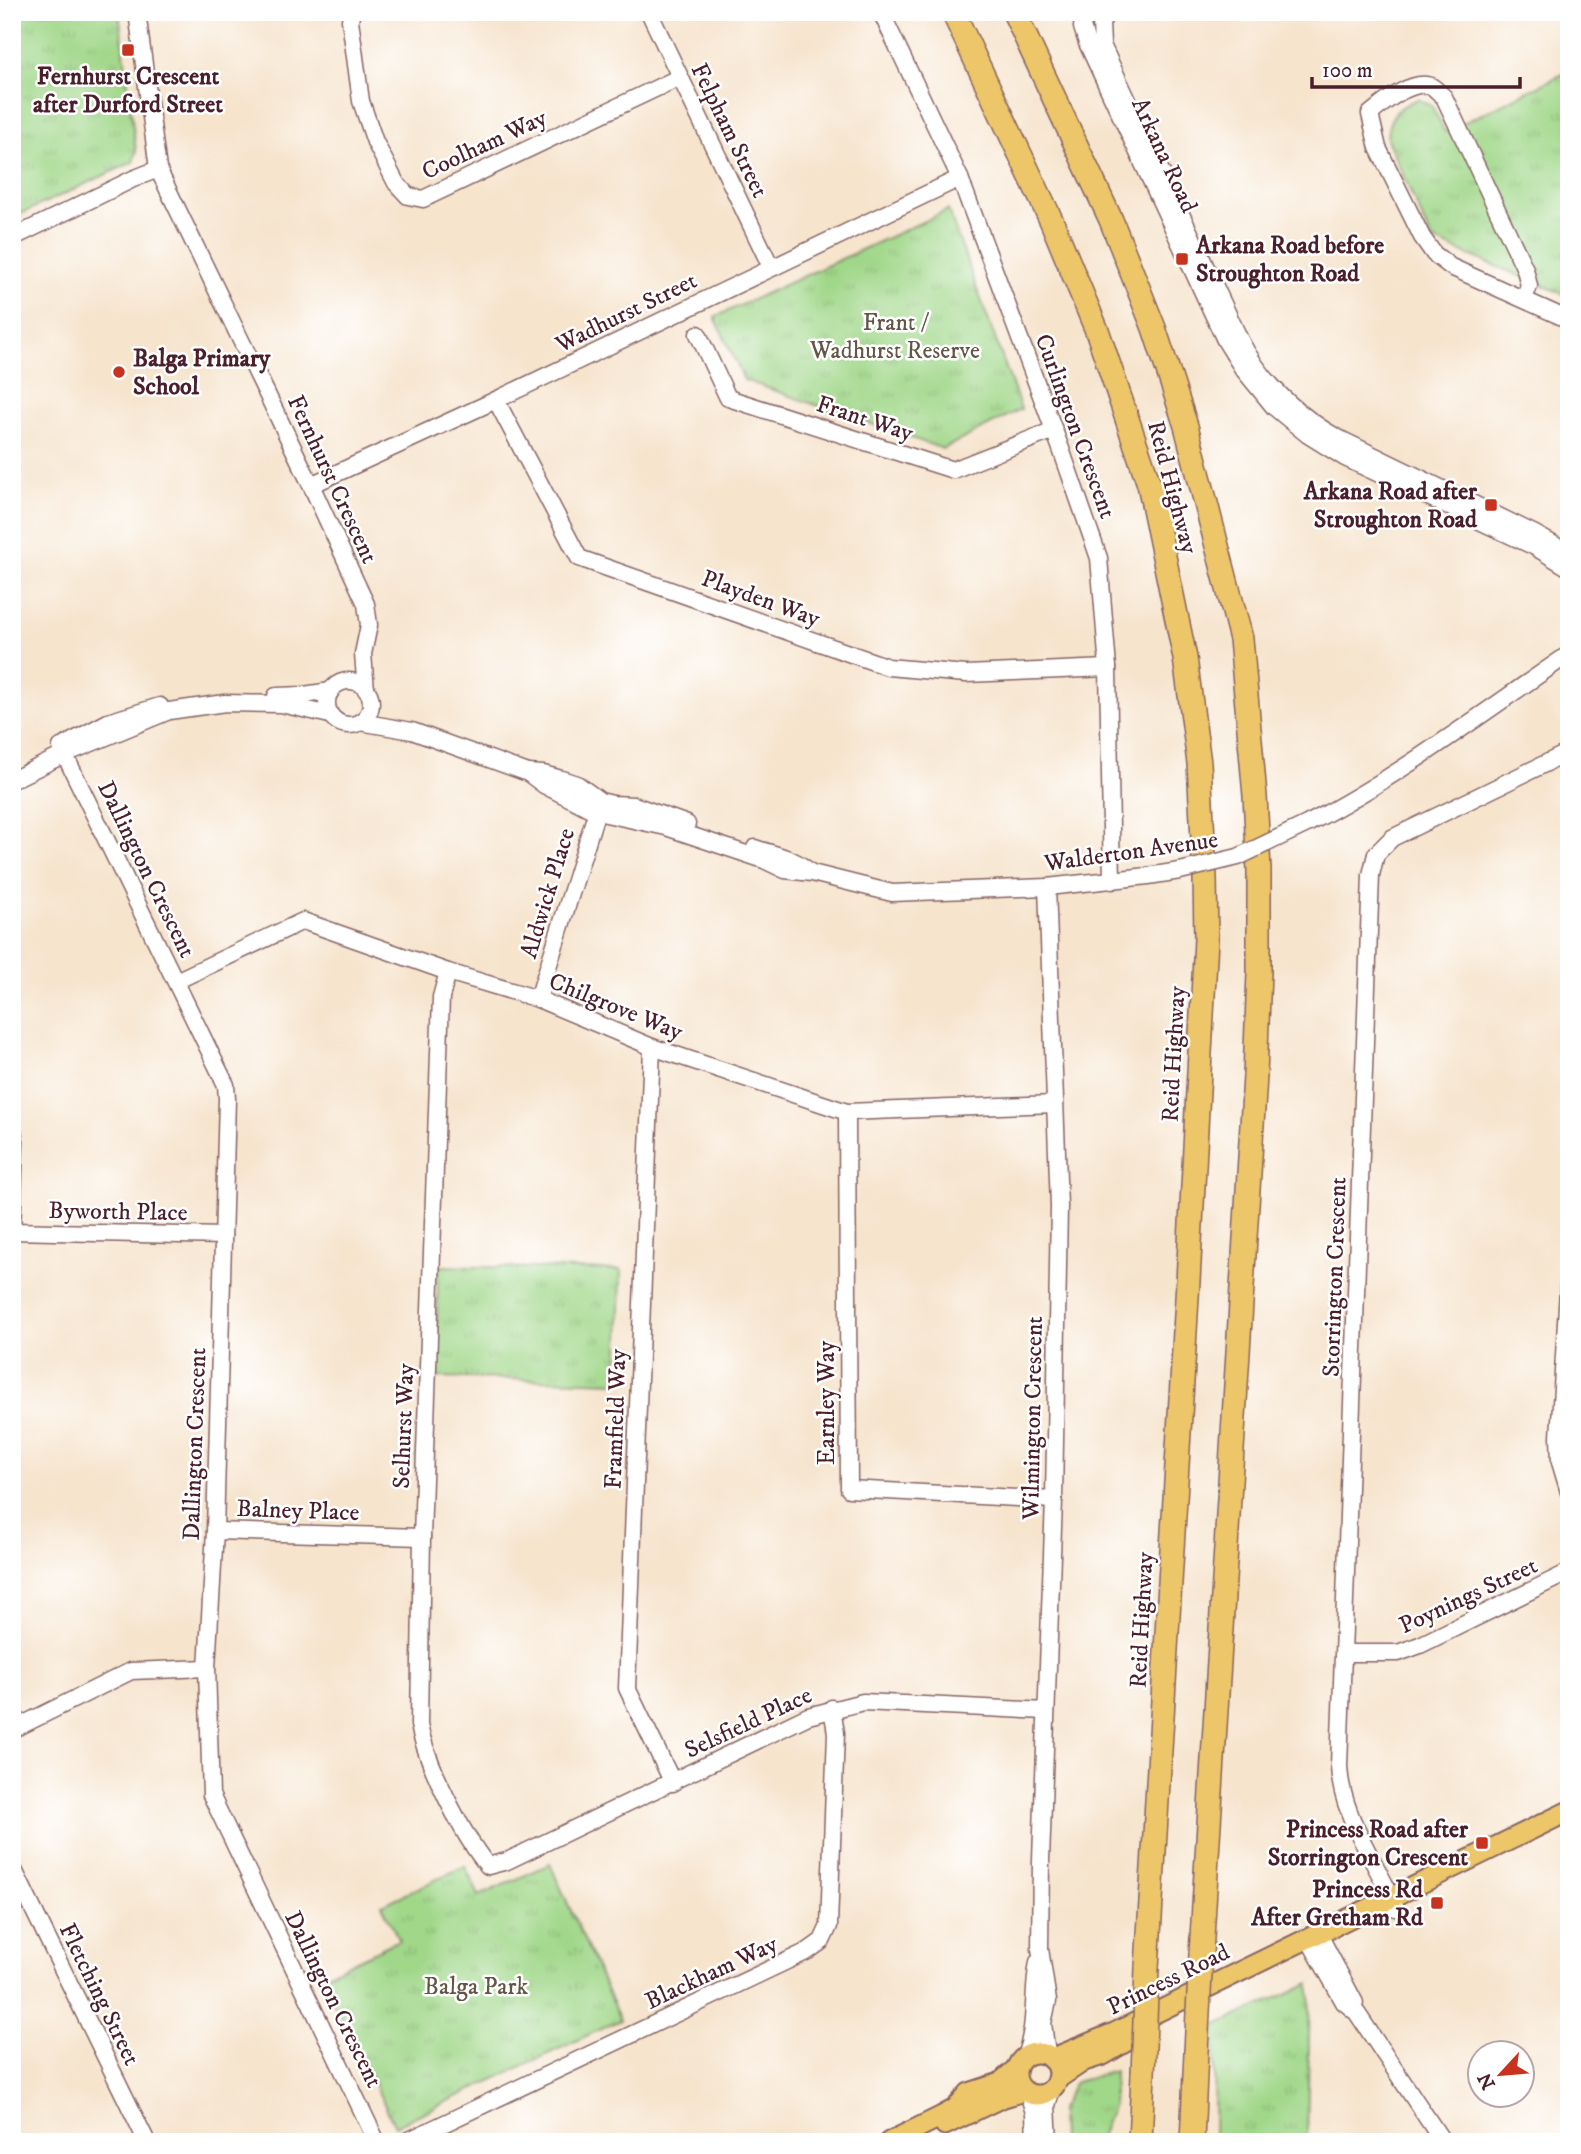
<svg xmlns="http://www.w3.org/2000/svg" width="1581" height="2154" font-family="'IM FELL DW Pica',serif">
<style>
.grass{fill:url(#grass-tufts);stroke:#757b5a;stroke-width:2}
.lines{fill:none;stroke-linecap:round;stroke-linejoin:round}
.minor-casing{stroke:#866464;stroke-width:19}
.major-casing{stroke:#866464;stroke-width:23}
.highway-casing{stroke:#866464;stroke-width:26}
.minor{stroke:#fff;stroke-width:16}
.major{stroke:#ecc669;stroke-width:19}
.highway{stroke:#ecc669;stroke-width:23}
.minor-bridge-casing{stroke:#866464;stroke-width:19;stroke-linecap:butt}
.highway-bridge-casing{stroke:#866464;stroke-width:26;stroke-linecap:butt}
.minor-bridge{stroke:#fff;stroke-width:16}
.highway-bridge{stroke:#ecc669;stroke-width:23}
.poi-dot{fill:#c8321e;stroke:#fff;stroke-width:2.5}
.labels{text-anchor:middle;stroke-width:5;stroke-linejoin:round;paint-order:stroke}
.poi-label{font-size:24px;font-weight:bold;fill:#4a1f2b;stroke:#fff;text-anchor:end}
.street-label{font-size:24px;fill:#4a1f2b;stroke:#fff}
.park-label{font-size:24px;fill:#645647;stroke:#fff}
</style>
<defs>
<pattern id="grass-tufts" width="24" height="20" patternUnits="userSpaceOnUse" patternTransform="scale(1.75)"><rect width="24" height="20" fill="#a0d789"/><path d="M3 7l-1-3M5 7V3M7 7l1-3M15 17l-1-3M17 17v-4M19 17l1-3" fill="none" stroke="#8bb876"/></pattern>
</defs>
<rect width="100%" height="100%" fill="#fff"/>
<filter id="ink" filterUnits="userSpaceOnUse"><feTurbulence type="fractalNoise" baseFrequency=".0143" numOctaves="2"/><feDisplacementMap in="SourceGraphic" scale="14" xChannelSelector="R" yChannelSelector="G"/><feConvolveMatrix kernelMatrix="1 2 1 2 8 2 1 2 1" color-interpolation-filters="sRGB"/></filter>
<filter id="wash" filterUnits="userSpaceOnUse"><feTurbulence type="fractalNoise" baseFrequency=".00686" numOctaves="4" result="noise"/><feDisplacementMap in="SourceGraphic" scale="28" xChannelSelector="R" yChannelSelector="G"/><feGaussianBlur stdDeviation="1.57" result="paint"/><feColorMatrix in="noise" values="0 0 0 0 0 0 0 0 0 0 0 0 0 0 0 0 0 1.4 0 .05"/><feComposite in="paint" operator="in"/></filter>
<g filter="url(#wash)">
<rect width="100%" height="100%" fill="#f6e4cd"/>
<!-- grass -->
<g class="grass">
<path d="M12,12H119L136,152L133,162L12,218Z"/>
<path d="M1569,71V296L1432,240L1387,139C1388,116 1397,107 1418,99L1432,106L1445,132Z"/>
<path d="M948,210L1021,409L943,449L744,380L715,317Z"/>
<path d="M438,1266L621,1270L618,1382L436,1377Z"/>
<path d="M550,1864L620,2020L395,2126L321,1977L399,1940L382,1905L465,1866L479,1896Z"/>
<path d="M1310,1983L1307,2142H1214L1215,2026Z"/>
<path d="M1114,2071L1113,2104L1098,2142H1061L1060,2109L1075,2082Z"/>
</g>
</g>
<g filter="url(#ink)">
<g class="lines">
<defs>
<g id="minor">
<path d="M137,12L158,169L311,485L366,604L369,625L363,654L366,690"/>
<path d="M352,12L350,20L361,101L375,142L396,183L408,196L423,199L680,77"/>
<path d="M649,12L771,267"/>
<path d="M881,12L960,178L1061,449L1099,558L1108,668L1112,881"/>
<path d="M1085,12L1082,27L1087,43L1225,340L1243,369L1274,407L1308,435L1345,458L1535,547L1569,568"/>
<path d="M1108,12L1101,23L1102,45L1240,340C1261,381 1295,413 1334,436L1535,534L1569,553"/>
<path d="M12,238L133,179L158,169"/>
<path d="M1524,299L1529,286L1525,269L1444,97C1440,94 1435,88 1431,86C1411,79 1384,103 1370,114L1378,148L1422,237L1434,254L1451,267L1569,320"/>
<path d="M698,334L728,398L953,470L1054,430"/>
<path d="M496,400L579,558L888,667L966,674L1108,668"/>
<path d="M311,485L496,400L960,178"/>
<circle cx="349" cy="703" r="22"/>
<path d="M276,696L304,695L331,691"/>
<path d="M360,722L412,731L528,773L544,785L597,812L666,827L764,860L785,870L812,873L892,893L1047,887L1148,876"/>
<path d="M65,745L108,722L160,706"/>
<path d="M61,747L226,1085L227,1099L215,1531L207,1668L211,1795L377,2142"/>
<path d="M528,773L543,774L565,780L577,784L600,801L613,804L634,805L687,824"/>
<path d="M12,780L65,754L169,711L225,703L281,704L330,715"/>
<path d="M1309,823C1401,775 1484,712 1569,654"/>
<path d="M755,848C775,855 793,857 810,872"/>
<path d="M448,972L441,997L422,1537L419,1725C427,1764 462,1835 488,1866L507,1861L808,1716L863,1702L1046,1711"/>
<path d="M176,981L303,921L448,972L538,999L652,1047L847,1112L1055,1104"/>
<path d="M538,999L599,804"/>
<path d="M652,1047L627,1688L673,1783"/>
<path d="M847,1112L849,1489L1054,1500"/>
<path d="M12,1127L15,1141L12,1234"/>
<path d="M12,1231L223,1236"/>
<path d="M1569,1273L1559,1437L1560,1462L1569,1492"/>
<path d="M215,1531L422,1537"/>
<path d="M1344,1653H1398L1420,1645L1569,1572"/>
<path d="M12,1730L131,1671L207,1668"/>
<path d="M12,1866L147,2142"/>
<path d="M1396,1908C1377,1862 1341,1817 1339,1766L1371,875L1376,854L1392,838L1569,752"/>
<path d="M1321,1932L1324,1944L1355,2003"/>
<path d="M1308,1938L1344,2002L1357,2013L1443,2142"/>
<path d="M1047,2055L1043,2023L1048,2001L1040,1949L1041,1860L1054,1500L1059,1206L1047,887"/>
<path d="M1025,2056C1037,2026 1032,1994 1038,1962"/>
<path d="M1028,2093L1034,2113L1035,2142"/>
<path d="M405,2142L808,1951L822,1941L829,1926L836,1733L832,1708"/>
<path d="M1049,2142L1047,2105L1052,2089"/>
</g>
<g id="major">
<circle cx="1037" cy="2074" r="21"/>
<path d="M1051,2059L1114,2033L1569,1811"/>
<path d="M1057,2079L1084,2061L1103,2055L1137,2035"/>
<path d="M945,2125L1001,2098L1024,2091"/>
<path d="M889,2142L942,2116L955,2109L969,2093L1000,2083L1016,2069"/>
</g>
<g id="highway">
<path d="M953,12L1052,222L1098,333L1149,484L1185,658L1199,763L1205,878L1206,939L1188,1281L1147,1968"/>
<path d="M1014,12L1111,220L1154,328L1186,426L1241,639L1255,796L1259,870V972L1255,1076L1201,1954"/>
<path d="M1140,2142L1143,2074"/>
<path d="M1192,2142L1196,2052"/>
</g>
</defs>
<!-- minor casing -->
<use href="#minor" class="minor-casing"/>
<!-- major casing -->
<use href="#major" class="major-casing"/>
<!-- highway casing -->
<use href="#highway" class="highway-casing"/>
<!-- minor -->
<use href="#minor" class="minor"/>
<!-- major -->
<use href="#major" class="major"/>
<!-- highway -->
<use href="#highway" class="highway"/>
<defs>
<path id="minor-bridge" d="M1148,876L1180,871L1238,857L1309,823"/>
<g id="highway-bridge">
<path d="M1196,2052L1201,1954"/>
<path d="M1143,2074L1147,1968"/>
</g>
</defs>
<!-- minor-bridge casing -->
<use href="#minor-bridge" class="minor-bridge-casing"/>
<!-- highway-bridge casing -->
<use href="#highway-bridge" class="highway-bridge-casing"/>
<!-- minor-bridge -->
<use href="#minor-bridge" class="minor-bridge"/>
<!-- highway-bridge -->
<use href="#highway-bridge" class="highway-bridge"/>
</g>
</g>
<!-- markers -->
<g class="poi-dot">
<rect x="121" y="43" width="14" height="14" rx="3.5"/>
<rect x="1175" y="252" width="14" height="14" rx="3.5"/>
<circle cx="119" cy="372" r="7"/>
<rect x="1484" y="498" width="14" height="14" rx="3.5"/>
<rect x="1475" y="1836" width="14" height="14" rx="3.5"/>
<rect x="1430" y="1896" width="14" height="14" rx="3.5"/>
</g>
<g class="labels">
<!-- poi labels -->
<g class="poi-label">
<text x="128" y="84" text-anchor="middle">Fernhurst Crescent<tspan x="128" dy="28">after Durford Street</tspan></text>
<text x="1196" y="253" text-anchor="start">Arkana Road before<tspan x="1196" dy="28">Stroughton Road</tspan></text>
<text x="133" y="366" text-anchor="start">Balga Primary<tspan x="133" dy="28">School</tspan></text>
<text x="1477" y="499">Arkana Road after<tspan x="1477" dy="28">Stroughton Road</tspan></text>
<text x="1468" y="1837">Princess Road after<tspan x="1468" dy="28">Storrington Crescent</tspan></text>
<text x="1423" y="1897">Princess Rd<tspan x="1423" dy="28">After Gretham Rd</tspan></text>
</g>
<!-- street labels -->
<g class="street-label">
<text transform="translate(730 130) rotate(64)" y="8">Felpham Street</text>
<text transform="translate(484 144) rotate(-25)" y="8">Coolham Way</text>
<text transform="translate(1165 155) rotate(65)" y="8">Arkana Road</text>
<text transform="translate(626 312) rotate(-26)" y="8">Wadhurst Street</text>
<text transform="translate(865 418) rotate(18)" y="8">Frant Way</text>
<text transform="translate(1076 426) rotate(70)" y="8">Curlington Crescent</text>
<text transform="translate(333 479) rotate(65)" y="8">Fernhurst Crescent</text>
<text transform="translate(1173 487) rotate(75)" y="8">Reid Highway</text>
<text transform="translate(761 598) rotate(20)" y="8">Playden Way</text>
<text transform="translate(1131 851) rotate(-8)" y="8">Walderton Avenue</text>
<text transform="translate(147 869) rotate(64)" y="8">Dallington Crescent</text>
<text transform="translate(547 893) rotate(-73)" y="8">Aldwick Place</text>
<text transform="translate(616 1006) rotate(22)" y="8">Chilgrove Way</text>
<text transform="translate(1173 1054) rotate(-87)" y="8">Reid Highway</text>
<text transform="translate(118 1211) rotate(1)" y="8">Byworth Place</text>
<text transform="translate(1334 1277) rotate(-88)" y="8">Storrington Crescent</text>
<text transform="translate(826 1403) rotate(-90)" y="8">Earnley Way</text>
<text transform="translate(1032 1418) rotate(-89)" y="8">Wilmington Crescent</text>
<text transform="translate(615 1419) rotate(-88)" y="8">Framfield Way</text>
<text transform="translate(403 1426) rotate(-88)" y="8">Selhurst Way</text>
<text transform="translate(194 1444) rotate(-88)" y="8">Dallington Crescent</text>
<text transform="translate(298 1510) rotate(2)" y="8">Balney Place</text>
<text transform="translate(1468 1595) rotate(-25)" y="8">Poynings Street</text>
<text transform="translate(1141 1620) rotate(-87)" y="8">Reid Highway</text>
<text transform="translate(748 1722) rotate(-25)" y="8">Selsfield Place</text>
<text transform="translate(711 1972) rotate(-25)" y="8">Blackham Way</text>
<text transform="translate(1168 1979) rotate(-26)" y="8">Princess Road</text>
<text transform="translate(100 1994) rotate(64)" y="8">Fletching Street</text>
<text transform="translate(334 1999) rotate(64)" y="8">Dallington Crescent</text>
</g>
<!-- park labels -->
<g class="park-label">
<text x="895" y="330">Frant /<tspan x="895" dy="28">Wadhurst Reserve</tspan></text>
<text x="476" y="1994">Balga Park</text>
</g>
</g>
<!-- margin -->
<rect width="1581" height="2154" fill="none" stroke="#fff" stroke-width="42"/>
<!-- north arrow -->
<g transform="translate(1501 2074) rotate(244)"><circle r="33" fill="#ffffff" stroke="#b7a5aa" stroke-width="2"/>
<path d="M0-5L12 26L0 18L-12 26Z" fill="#c8321e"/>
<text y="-10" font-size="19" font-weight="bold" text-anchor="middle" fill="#4a1f2b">N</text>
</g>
<!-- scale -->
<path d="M1312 77v10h208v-10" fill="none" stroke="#4a1f2b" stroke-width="3.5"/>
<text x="1322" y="77" font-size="21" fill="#4a1f2b" stroke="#ffffff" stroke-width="5" paint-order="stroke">100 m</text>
</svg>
